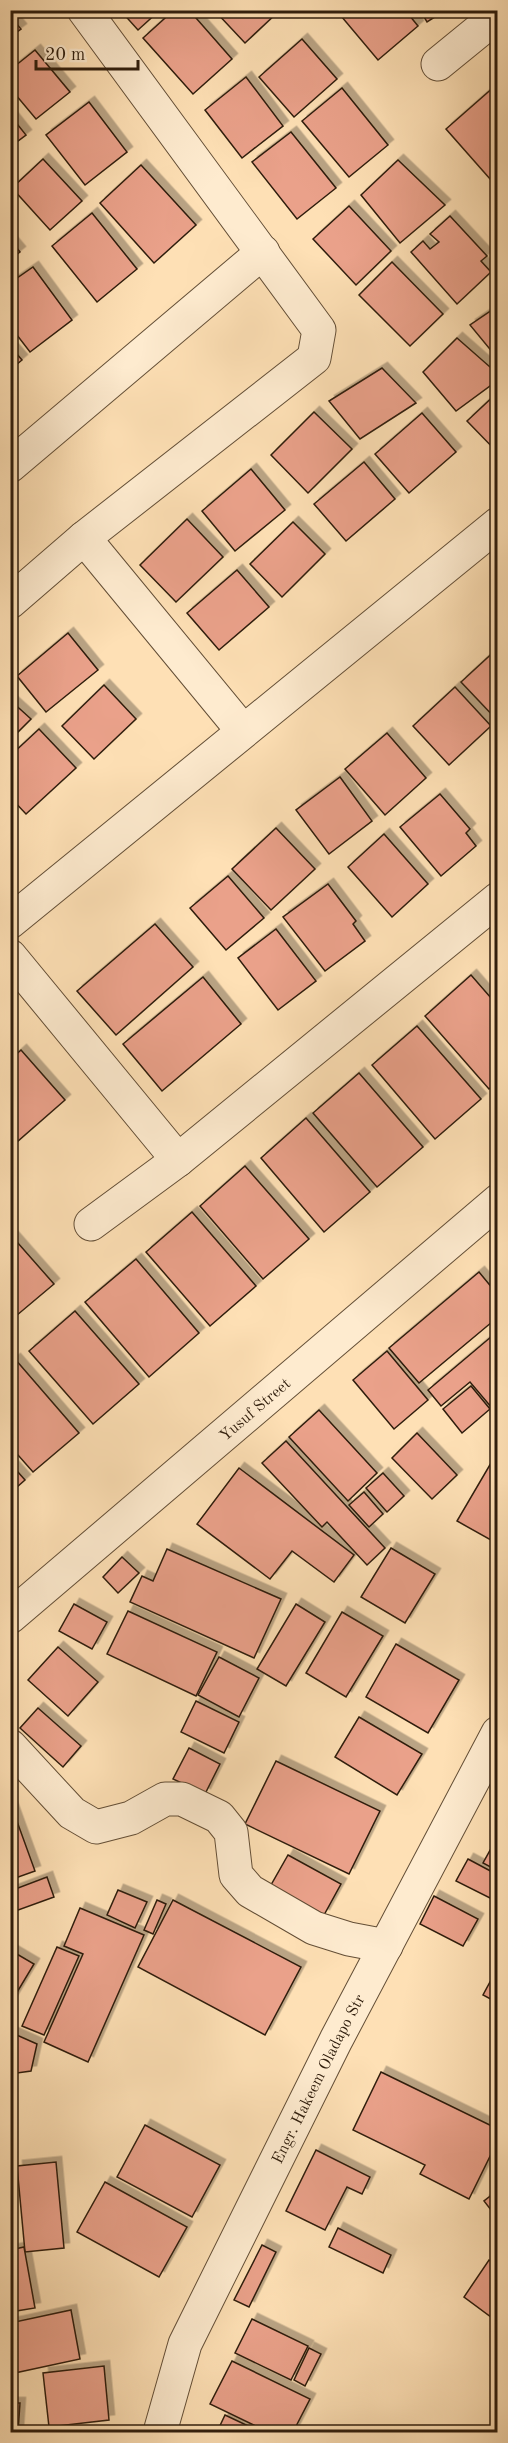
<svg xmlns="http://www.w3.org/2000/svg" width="508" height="2443" font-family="'Old Standard TT',serif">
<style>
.building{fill:#eaa18a;stroke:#2f1d0c;stroke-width:1.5;filter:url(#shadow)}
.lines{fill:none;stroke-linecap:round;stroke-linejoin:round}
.minor-casing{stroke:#634e36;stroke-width:35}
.minor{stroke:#feebcf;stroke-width:33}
.labels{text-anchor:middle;stroke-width:4.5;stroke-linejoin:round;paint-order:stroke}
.street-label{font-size:16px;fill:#2f1d0c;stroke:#feebcf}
</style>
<defs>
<filter id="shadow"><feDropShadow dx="5.5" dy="-5.5" stdDeviation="0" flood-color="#0004"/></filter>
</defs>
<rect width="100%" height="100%" fill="#fee0b5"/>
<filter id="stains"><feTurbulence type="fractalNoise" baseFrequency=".00333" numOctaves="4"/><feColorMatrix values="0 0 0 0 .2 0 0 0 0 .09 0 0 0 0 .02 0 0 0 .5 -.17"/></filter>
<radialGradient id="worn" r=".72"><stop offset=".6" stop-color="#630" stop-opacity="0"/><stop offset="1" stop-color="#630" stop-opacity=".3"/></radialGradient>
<!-- building -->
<g class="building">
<path d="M120,10H160L138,30Z"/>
<path d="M174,10H189L232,59L193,94L143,38Z"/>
<path d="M214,10H279V11L245,43Z"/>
<path d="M336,10H405L418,26L378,60Z"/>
<path d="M420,10H446L427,22Z"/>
<path d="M10,16L21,29L10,37Z"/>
<path d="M302,39L337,79L294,117L259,77Z"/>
<path d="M35,50L70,92L36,119L10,88V70Z"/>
<path d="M246,77L283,126L242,158L205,110Z"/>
<path d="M495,86L498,89V188L446,129Z"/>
<path d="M342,88L388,145L349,177L302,121Z"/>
<path d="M89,102L127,152L85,185L46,135Z"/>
<path d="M10,115L26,135L10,147Z"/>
<path d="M291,132L336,188L297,219L252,162Z"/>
<path d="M43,159L82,201L50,230L12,188Z"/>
<path d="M398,160L445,205L400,243L361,195Z"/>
<path d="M141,165L196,225L154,263L100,203Z"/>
<path d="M349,206L391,251L356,285L313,239Z"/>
<path d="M92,213L137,269L97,302L52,246Z"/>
<path d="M450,216L487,256L481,261L491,272L457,304L411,252L423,241L430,249L439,242L430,234Z"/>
<path d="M10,240L20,252L10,260Z"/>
<path d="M392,262L443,314L410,346L359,295Z"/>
<path d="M33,267L72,320L30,352L10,326V283Z"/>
<path d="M498,306V359L470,325Z"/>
<path d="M457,338L498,374V380L456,411L423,372Z"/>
<path d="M10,346L22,360L10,370Z"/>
<path d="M382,368L416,403L360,439L329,401Z"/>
<path d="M498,392V453L467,421Z"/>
<path d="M314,412L352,449L308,493L271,455Z"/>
<path d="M422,413L456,452L409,493L375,454Z"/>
<path d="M364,462L395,499L346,541L314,504Z"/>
<path d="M251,469L285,510L235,551L202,511Z"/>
<path d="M187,519L223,557L176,602L140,565Z"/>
<path d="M293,522L325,554L282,597L250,564Z"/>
<path d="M237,570L269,607L219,650L187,613Z"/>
<path d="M68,633L98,670L46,712L17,676Z"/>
<path d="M498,648V720H497L461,682Z"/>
<path d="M104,685L136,719L94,759L62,726Z"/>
<path d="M455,687L491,726L449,765L413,726Z"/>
<path d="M10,700L31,719L10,740Z"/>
<path d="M39,729L76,768L26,814L10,797V756Z"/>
<path d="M387,733L426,778L385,815L345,769Z"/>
<path d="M340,777L372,821L329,854L296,810Z"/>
<path d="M440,794L470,829L466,833L476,846L441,876L400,827Z"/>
<path d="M276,828L315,869L271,910L232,869Z"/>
<path d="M384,834L428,884L392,917L348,867Z"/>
<path d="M228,876L264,918L226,950L190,908Z"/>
<path d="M328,884L356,921L353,924L365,941L325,971L283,917Z"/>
<path d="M155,924L193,967L116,1035L77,991Z"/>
<path d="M276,929L316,981L278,1010L238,958Z"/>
<path d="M471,975L498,1006V1082L489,1089L425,1016Z"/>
<path d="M203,977L241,1024L162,1091L123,1044Z"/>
<path d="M417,1026L481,1099L435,1139L372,1065Z"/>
<path d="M21,1050L65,1100L10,1148V1060Z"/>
<path d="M359,1073L423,1147L377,1187L313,1113Z"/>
<path d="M306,1118L370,1192L324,1232L261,1158Z"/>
<path d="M245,1166L309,1239L263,1279L200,1206Z"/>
<path d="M192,1212L256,1286L210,1326L146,1252Z"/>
<path d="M10,1234L54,1284L10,1321Z"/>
<path d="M136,1259L199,1333L149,1377L85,1302Z"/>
<path d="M479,1272L498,1295V1317L419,1383L389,1348Z"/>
<path d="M75,1311L139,1384L93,1424L29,1351Z"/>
<path d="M498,1331V1403L492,1408L470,1382L441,1406L428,1390Z"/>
<path d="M387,1351L428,1400L394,1429L353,1380Z"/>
<path d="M15,1359L79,1433L33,1472L10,1446V1363Z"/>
<path d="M471,1386L490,1409L462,1433L443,1409Z"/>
<path d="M319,1410L377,1473L348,1501L289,1437Z"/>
<path d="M417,1433L457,1475L432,1499L392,1458Z"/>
<path d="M286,1441L385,1548L367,1565L327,1522L322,1527L262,1463Z"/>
<path d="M498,1451V1544L457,1521Z"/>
<path d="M10,1463L25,1480L10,1493Z"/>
<path d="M239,1468L354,1555L334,1582L292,1551L270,1579L197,1524Z"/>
<path d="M383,1473L404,1496L387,1512L366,1488Z"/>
<path d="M364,1492L383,1514L369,1527L349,1505Z"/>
<path d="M391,1548L435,1574L405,1623L361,1597Z"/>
<path d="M167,1549L281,1599L254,1658L130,1602L142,1576L153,1581Z"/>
<path d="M122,1557L139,1573L118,1593L103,1577Z"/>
<path d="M74,1604L107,1622L92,1649L59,1631Z"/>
<path d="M296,1604L325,1622L286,1686L257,1669Z"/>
<path d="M128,1611L217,1652L196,1696L107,1654Z"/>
<path d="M342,1612L383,1636L346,1697L306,1673Z"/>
<path d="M396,1644L459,1680L428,1733L366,1697Z"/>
<path d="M58,1647L98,1682L68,1716L28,1680Z"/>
<path d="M219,1657L259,1678L239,1717L198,1695Z"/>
<path d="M196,1701L239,1722L224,1753L181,1732Z"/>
<path d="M38,1708L81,1746L63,1767L20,1728Z"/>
<path d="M359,1717L422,1754L397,1795L335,1757Z"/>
<path d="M189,1748L220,1764L205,1794L173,1779Z"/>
<path d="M276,1761L380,1811L349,1874L245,1824Z"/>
<path d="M10,1802L35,1871L10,1880Z"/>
<path d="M498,1836V1871L483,1863Z"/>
<path d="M288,1855L341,1884L324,1915L271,1885Z"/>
<path d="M468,1859L498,1875V1902L456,1881Z"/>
<path d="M47,1877L54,1897L10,1913V1891Z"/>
<path d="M118,1890L147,1902L135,1928L107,1915Z"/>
<path d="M434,1896L478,1919L463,1946L420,1924Z"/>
<path d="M157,1900L166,1904L153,1934L144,1930Z"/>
<path d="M173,1900L301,1967L265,2035L138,1967Z"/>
<path d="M80,1908L144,1935L88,2062L44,2042L83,1954L64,1946Z"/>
<path d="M57,1947L79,1956L44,2035L22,2026Z"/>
<path d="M10,1950L34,1964L10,2004Z"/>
<path d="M498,1967V2003L483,1995Z"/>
<path d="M10,2032L37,2044L31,2071L10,2074Z"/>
<path d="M381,2072L498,2129V2140L469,2199L420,2174L425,2165L353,2130Z"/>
<path d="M145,2125L220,2165L192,2217L117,2177Z"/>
<path d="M316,2150L370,2177L362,2194L347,2187L325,2230L286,2211Z"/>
<path d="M56,2162L64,2248L25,2252L17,2166Z"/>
<path d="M105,2182L187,2227L159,2277L77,2232Z"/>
<path d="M498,2190V2219L484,2201Z"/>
<path d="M338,2228L391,2255L383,2273L329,2247Z"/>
<path d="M262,2245L276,2252L249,2307L234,2300Z"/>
<path d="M24,2247L35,2308L10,2312V2250Z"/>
<path d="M489,2260L498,2266V2317L495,2320L464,2297Z"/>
<path d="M71,2310L80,2359L10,2374V2323Z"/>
<path d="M252,2319L308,2346L291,2380L235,2353Z"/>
<path d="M309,2348L321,2354L305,2386L294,2380Z"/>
<path d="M232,2361L310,2399L293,2432H268L210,2404Z"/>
<path d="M104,2366L109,2420L49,2427L43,2373Z"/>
<path d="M10,2403H20L18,2432H10Z"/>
<path d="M225,2415L261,2432H217Z"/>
</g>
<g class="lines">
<defs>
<g id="minor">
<path d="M438,64L498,15"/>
<path d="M10,466L263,252"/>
<path d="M84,538L243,731"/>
<path d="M10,602L84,538L314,358L319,330L84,10"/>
<path d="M10,922L498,524"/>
<path d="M10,956L178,1160"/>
<path d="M91,1224L178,1160L498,899"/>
<path id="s1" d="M10,1617L498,1201"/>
<path d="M10,1746L72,1813L96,1827L131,1818L165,1799H182L219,1817L231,1832L236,1875L250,1891L314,1928L349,1939L386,1946"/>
<path id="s2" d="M160,2432L185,2344L336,2040L498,1733"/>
</g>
</defs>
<!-- minor casing -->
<use href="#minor" class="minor-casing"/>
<!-- minor -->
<use href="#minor" class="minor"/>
</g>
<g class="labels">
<!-- street labels -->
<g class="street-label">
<text dy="6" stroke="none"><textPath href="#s1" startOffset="321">Yusuf Street</textPath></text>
<text dy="6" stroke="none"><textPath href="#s2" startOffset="388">Engr. Hakeem Oladapo Str</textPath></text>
</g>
</g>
<!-- margin -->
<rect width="508" height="2443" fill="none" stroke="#fee0b5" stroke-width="36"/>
<rect x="12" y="12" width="484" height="2419" fill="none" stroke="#2f1d0c" stroke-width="3"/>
<rect x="18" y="18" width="472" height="2407" fill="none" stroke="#2f1d0c" stroke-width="1.5"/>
<!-- scale -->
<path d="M36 60v9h102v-9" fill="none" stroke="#2f1d0c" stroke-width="3"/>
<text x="45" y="60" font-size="18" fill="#2f1d0c" stroke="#feebcf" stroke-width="4.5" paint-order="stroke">20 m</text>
<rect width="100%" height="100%" filter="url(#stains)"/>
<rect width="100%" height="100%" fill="url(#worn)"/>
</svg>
